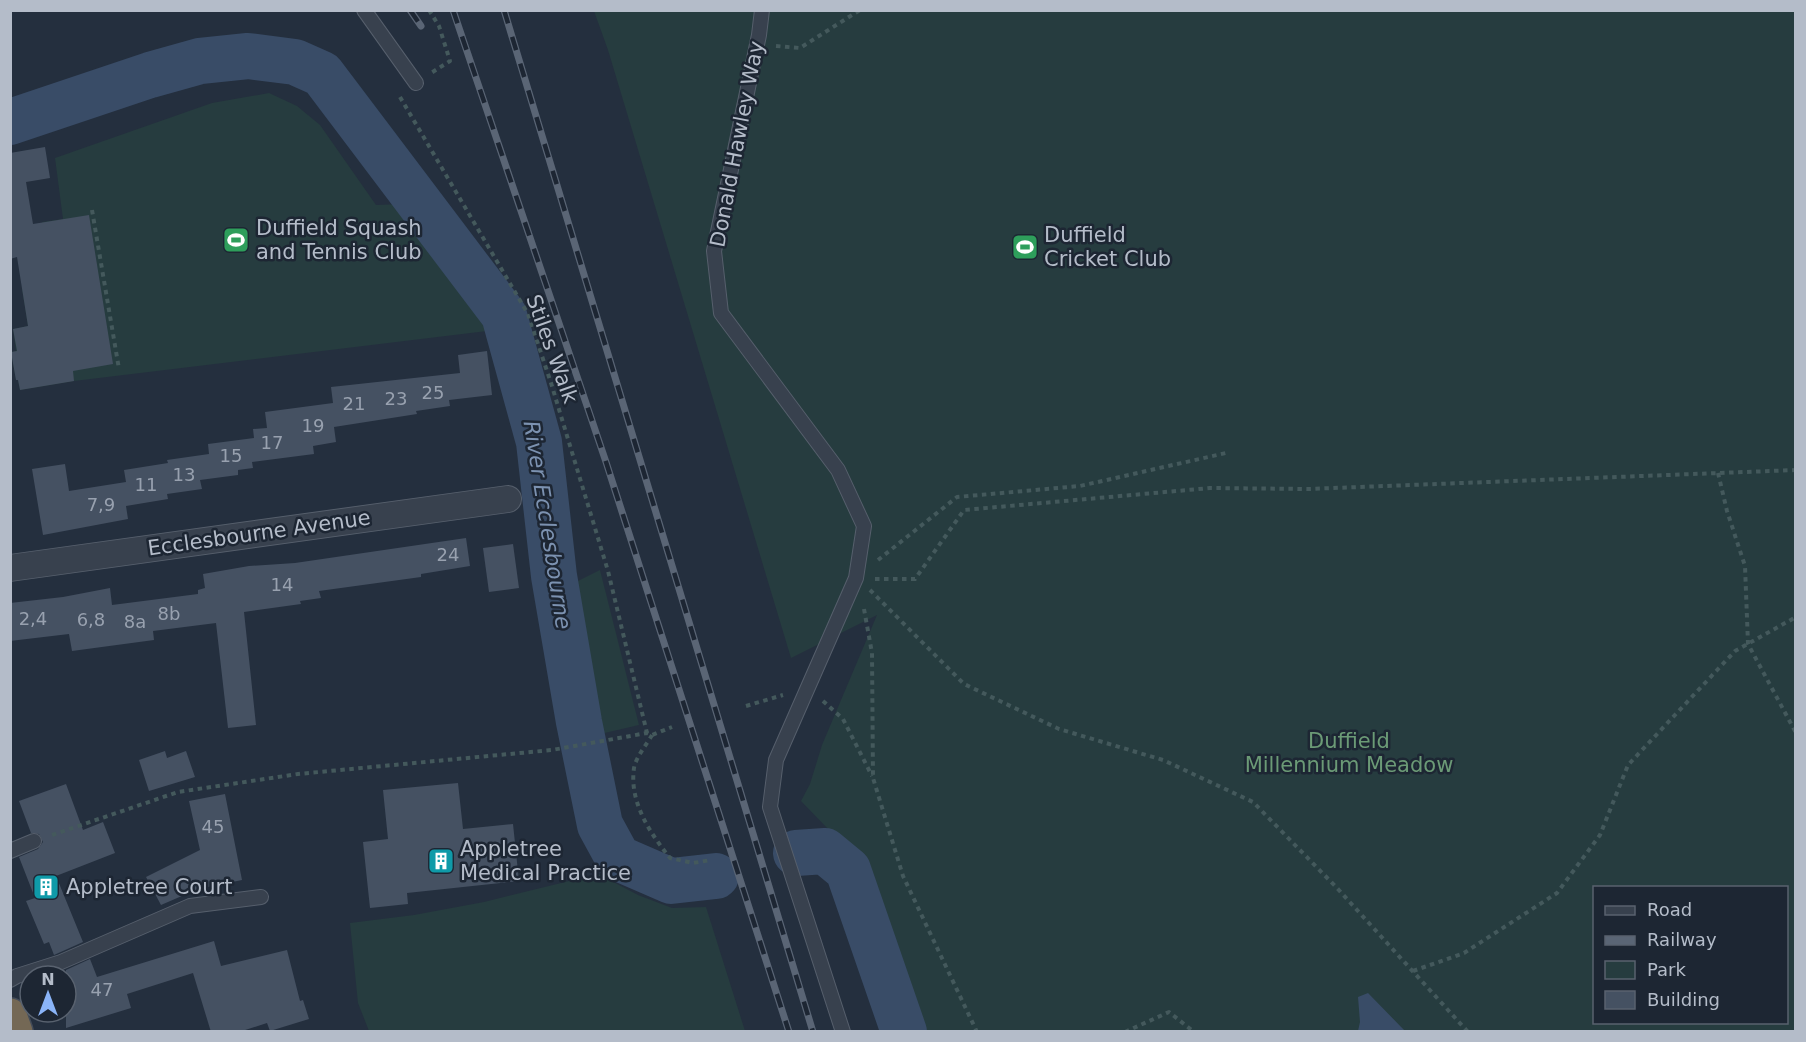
<svg xmlns="http://www.w3.org/2000/svg" width="1806" height="1042" font-family="'DejaVu Sans',sans-serif">
<style>
.green{fill:#263c3f;fill-rule:evenodd}
.water{fill:#394c67}
.lines{fill:none;stroke-linecap:round;stroke-linejoin:round}
.river{stroke:#394c67;stroke-width:46}
.building{fill:#455162}
.lane-casing{stroke:#565f6c;stroke-width:16}
.street-casing{stroke:#565f6c;stroke-width:28}
.highway-casing{stroke:#434c59;stroke-width:36}
.path{stroke:#44595c;stroke-width:4;stroke-dasharray:4.5 4.5;stroke-linecap:butt}
.lane{stroke:#38414e;stroke-width:14}
.street{stroke:#38414e;stroke-width:26}
.highway{stroke:#746855;stroke-width:33}
.rail-casing{stroke:#5a6575;stroke-width:7}
.rail{stroke:#1d2633;stroke-width:4.5;stroke-dasharray:14;stroke-linecap:butt}
.labels{text-anchor:middle;stroke-width:5;stroke-linejoin:round;paint-order:stroke}
.number-label{font-size:18px;fill:#98a1af}
.street-label{font-size:21px;fill:#b4bcc9;stroke:#1d2633}
.poi-label{font-size:21px;fill:#b4bcc9;stroke:#1d2633;text-anchor:start}
.park-label{font-size:21px;fill:#6b9a76;stroke:#1d2633}
.water-label{font-size:22px;font-style:italic;fill:#7c92b1;stroke:#1d2633}
</style>
<rect width="100%" height="100%" fill="#242f3e"/>
<!-- green -->
<g class="green">
<path d="M594,11H1795V1031H924L859,853L830,831L801,801L810,784L822,745L877,615L791,658L608,50ZM1594,888H1786V1022H1594Z"/>
<path d="M269,93L297,106L320,125L376,205L403,204L487,331L74,381L20,390L18,380H16L11,352L16,351L13,329L28,326L22,289L52,284L42,222L63,219L55,158L212,103Z"/>
<path d="M600,570L639,725L596,735L581,666L568,586Z"/>
<path d="M598,874L638,895L672,908L706,907L745,1031H369L358,1003L350,923L414,915L484,902Z"/>
</g>
<!-- water -->
<path class="water" d="M1368,993L1405,1031H1358L1360,1022L1358,997Z"/>
<g class="lines">
<!-- river -->
<g class="river">
<path d="M10,122L150,75L200,61L248,56L295,62L322,74L504,315L539,442L554,576L579,722L600,825L618,858L671,881L716,876"/>
<path d="M796,853L825,851L848,870L904,1032"/>
</g>
</g>
<!-- building -->
<g class="building">
<path d="M45,147L50,178L26,182L33,224L89,215L113,364L73,371L74,381L20,390L18,380H16L11,352L17,351L13,329L28,326L17,257L10,259V153Z"/>
<path d="M487,351L492,395L449,400L450,406L416,411L417,414L334,427L336,442L313,446L314,454L252,462L253,468L238,470V475L200,480L202,489L167,494L168,499L126,506L128,519L43,535L32,469L65,464L69,491L126,482L124,470L168,463L167,460L209,454L208,444L254,438L253,429L267,428L265,412L333,403L331,387L460,373L458,355Z"/>
<path d="M466,538L470,566L421,574V577L319,591L321,598L300,601L301,604L244,612L256,725L228,728L216,623L153,631L154,640L72,651L69,634L10,641V603L63,597L110,588L112,605L198,594V590L205,588L203,574L249,566L295,563Z"/>
<path d="M513,544L519,588L489,592L483,548Z"/>
<path d="M165,751L167,758L186,751L195,777L149,791L139,760Z"/>
<path d="M458,783L463,829L513,824L519,881L407,893L408,904L370,908L363,842L388,839L383,790Z"/>
<path d="M66,784L83,830L103,822L115,853L56,876L83,942L54,955L49,942L44,944L26,901L35,898L19,857L38,849L43,842L39,834L31,833L19,801Z"/>
<path d="M225,794L242,880L198,889L161,905L146,877L200,850L189,801Z"/>
<path d="M214,941L221,966L287,950L300,1001L303,1000L309,1019L270,1031L267,1023L239,1032H211L193,973L127,994L131,1008L66,1028V970L90,959L97,977Z"/>
</g>
<g class="lines">
<defs>
<g id="lane">
<path d="M364,10L416,83"/>
<path d="M762,10L759,35L714,251L721,313L838,470L864,526L856,578L776,760L770,807L843,1032"/>
<path d="M10,851L34,841"/>
<path d="M10,980L17,976L61,962L190,906L261,897"/>
</g>
<path id="street" d="M10,568L508,499"/>
<path id="highway" d="M10,1015L16,1032"/>
</defs>
<!-- lane casing -->
<use href="#lane" class="lane-casing"/>
<!-- street casing -->
<use href="#street" class="street-casing"/>
<!-- highway casing -->
<use href="#highway" class="highway-casing"/>
<!-- path -->
<g class="path">
<path d="M429,10L439,26L450,61L431,73"/>
<path d="M776,46L800,48L860,10"/>
<path d="M400,97L528,314L551,383L608,571L647,733"/>
<path d="M92,210L119,369"/>
<path d="M1718,473L1727,511L1745,566L1748,644L1796,733"/>
<path d="M878,560L957,497L1080,486L1226,453"/>
<path d="M875,579H915L964,510L1210,488L1308,489L1796,470"/>
<path d="M870,590L964,684L1059,729L1163,760L1253,802L1337,888L1468,1032"/>
<path d="M864,609L872,653L873,778L903,876L977,1032"/>
<path d="M823,701L843,719L872,776"/>
<path d="M746,706L783,695"/>
<path d="M652,735C647,744 636,757 634,768C629,802 650,833 670,858L693,863L711,860"/>
<path d="M52,835L178,792L298,774L552,750L647,733L652,735L672,727"/>
<path d="M1413,971L1464,953L1557,893L1600,835L1628,765L1735,651L1796,617"/>
<path d="M1125,1032L1169,1012L1194,1032"/>
</g>
<!-- lane -->
<use href="#lane" class="lane"/>
<!-- street -->
<use href="#street" class="street"/>
<!-- highway -->
<use href="#highway" class="highway"/>
<defs>
<g id="rail">
<path d="M410,10L421,26"/>
<path d="M453,10L606,462L789,1032"/>
<path d="M504,10L813,1032"/>
</g>
</defs>
<!-- rail casing -->
<use href="#rail" class="rail-casing"/>
<!-- rail -->
<use href="#rail" class="rail"/>
</g>
<!-- icons -->
<defs>
<symbol id="stadium-square" viewBox="-11 -11 22 22"><rect x="-9" y="-9" width="18" height="18" rx="4" fill="#2e9e5b" stroke="#1d2633"/><path d="M0-5a6.5 5 0 1 0 0 10a6.5 5 0 1 0 0-10ZM-3.5-1.8h7v3.6h-7Z" fill="#fff"/></symbol>
<symbol id="building-square" viewBox="-11 -11 22 22"><rect x="-9" y="-9" width="18" height="18" rx="4" fill="#0f9aa8" stroke="#1d2633"/><path d="M-4-6H4V6H1V3H-1V6H-4ZM-2.5-4.3h1.7v1.8h-1.7ZM.8-4.3h1.7v1.8H.8ZM-2.5-1h1.7V.8h-1.7ZM.8-1h1.7V.8H.8Z" fill="#fff"/></symbol>
</defs>
<g fill-rule="evenodd">
<use href="#stadium-square" x="221" y="225" width="30" height="30"/>
<use href="#stadium-square" x="1010" y="232" width="30" height="30"/>
<use href="#building-square" x="426" y="846" width="30" height="30"/>
<use href="#building-square" x="31" y="872" width="30" height="30"/>
</g>
<g class="labels">
<!-- number labels -->
<g class="number-label">
<text x="433" y="399">25</text>
<text x="396" y="405">23</text>
<text x="354" y="410">21</text>
<text x="313" y="432">19</text>
<text x="272" y="449">17</text>
<text x="231" y="462">15</text>
<text x="184" y="481">13</text>
<text x="146" y="491">11</text>
<text x="101" y="511">7,9</text>
<text x="448" y="561">24</text>
<text x="282" y="591">14</text>
<text x="169" y="620">8b</text>
<text x="33" y="625">2,4</text>
<text x="91" y="626">6,8</text>
<text x="135" y="628">8a</text>
<text x="213" y="833">45</text>
<text x="102" y="996">47</text>
</g>
<!-- street labels -->
<g class="street-label">
<text transform="translate(737 144) rotate(-79)" y="7">Donald Hawley Way</text>
<text transform="translate(552 349) rotate(70)" y="7">Stiles Walk</text>
<text transform="translate(259 533) rotate(-8)" y="7">Ecclesbourne Avenue</text>
</g>
<!-- poi labels -->
<g class="poi-label">
<text x="256" y="235">Duffield Squash<tspan x="256" dy="24">and Tennis Club</tspan></text>
<text x="1044" y="242">Duffield<tspan x="1044" dy="24">Cricket Club</tspan></text>
<text x="460" y="856">Appletree<tspan x="460" dy="24">Medical Practice</tspan></text>
<text x="66" y="894">Appletree Court</text>
</g>
<!-- park labels -->
<g class="park-label">
<text x="1349" y="748">Duffield<tspan x="1349" dy="24">Millennium Meadow</tspan></text>
</g>
<!-- water labels -->
<g class="water-label">
<text transform="translate(548 525) rotate(81)" y="8">River Ecclesbourne</text>
</g>
</g>
<!-- border -->
<rect width="1806" height="1042" fill="none" stroke="#b4bcc9" stroke-width="24"/>
<!-- legend -->
<rect x="1593" y="886" width="195" height="138" fill="#1d2633" stroke="#59626f" stroke-width="1.5"/>
<rect x="1605" y="906" width="30" height="9" fill="#38414e" stroke="#59626f" stroke-width="1.5"/>
<text x="1647" y="916" font-size="18" fill="#b4bcc9">Road</text>
<rect x="1605" y="936" width="30" height="9" fill="#5a6575" stroke="#59626f" stroke-width="1.5"/>
<text x="1647" y="946" font-size="18" fill="#b4bcc9">Railway</text>
<rect x="1605" y="961" width="30" height="18" fill="#263c3f" stroke="#59626f" stroke-width="1.5"/>
<text x="1647" y="976" font-size="18" fill="#b4bcc9">Park</text>
<rect x="1605" y="991" width="30" height="18" fill="#455162" stroke="#59626f" stroke-width="1.5"/>
<text x="1647" y="1006" font-size="18" fill="#b4bcc9">Building</text>
<!-- north arrow -->
<g transform="translate(48 994)"><circle r="28" fill="#1d2633" stroke="#59626f" stroke-width="1.5"/>
<path d="M0-4.5L10 22L0 15L-10 22Z" fill="#8ab4f8"/>
<text y="-9" font-size="16" font-weight="bold" text-anchor="middle" fill="#b4bcc9">N</text>
</g>
</svg>
